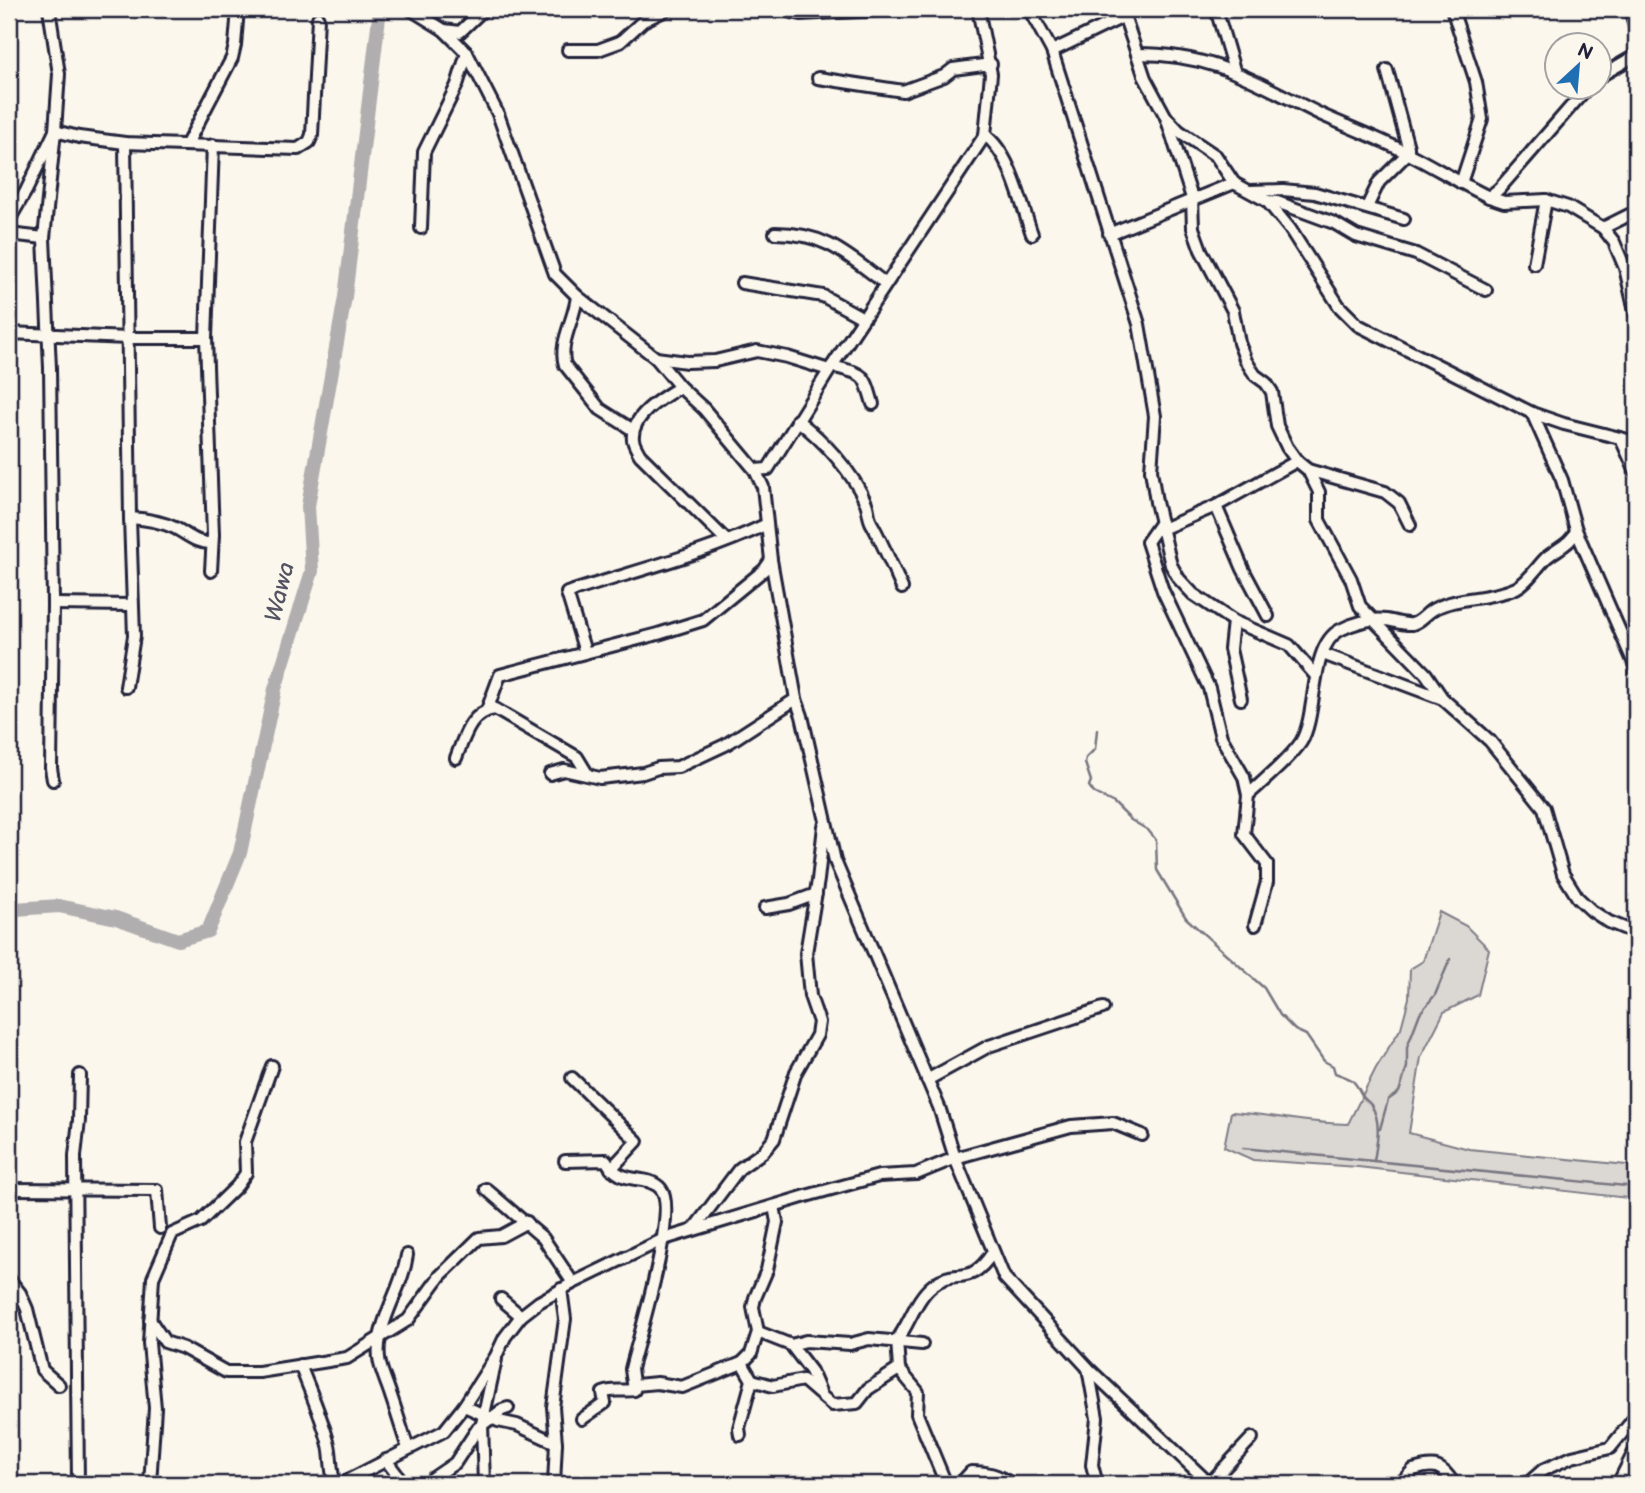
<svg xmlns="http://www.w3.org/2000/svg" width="1645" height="1493" font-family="'Balsamiq Sans',sans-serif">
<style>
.green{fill:#dbd8d3;stroke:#7e7d87;stroke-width:2}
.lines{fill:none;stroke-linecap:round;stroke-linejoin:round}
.stream{stroke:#787681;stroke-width:2.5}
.river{stroke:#b1aeb0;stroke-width:14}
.minor-casing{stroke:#22223b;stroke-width:16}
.minor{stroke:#fbf7ec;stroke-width:10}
.labels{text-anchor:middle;stroke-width:7;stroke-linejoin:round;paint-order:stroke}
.water-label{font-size:23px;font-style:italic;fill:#545364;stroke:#fbf7ec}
</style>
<rect width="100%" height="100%" fill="#fbf7ec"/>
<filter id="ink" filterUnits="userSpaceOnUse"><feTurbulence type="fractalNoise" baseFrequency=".0143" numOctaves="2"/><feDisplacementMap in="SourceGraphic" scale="14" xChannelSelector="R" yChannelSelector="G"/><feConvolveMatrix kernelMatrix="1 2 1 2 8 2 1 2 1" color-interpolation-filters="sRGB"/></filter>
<g filter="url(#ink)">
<!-- green -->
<path class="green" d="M1439,912L1466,926L1489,949L1478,995L1444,1012L1421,1057L1409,1133L1469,1149L1636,1166V1199L1358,1167L1253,1160L1224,1147L1231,1112C1270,1114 1309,1124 1348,1124L1376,1068L1401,1028L1409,998L1410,969L1423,961Z"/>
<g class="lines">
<!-- stream -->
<g class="stream">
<path d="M1097,730L1095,749L1086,758L1085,763L1091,781L1089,786L1094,793L1114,803L1131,820L1148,830L1156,840L1157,870L1186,918L1264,988L1280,1015L1295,1030L1306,1035L1324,1061L1333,1066L1335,1073C1355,1080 1354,1080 1363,1097C1365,1100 1369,1102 1371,1105C1382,1122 1377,1142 1374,1161"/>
<path d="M1380,1129L1388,1100L1399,1092L1407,1067V1047L1420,1013L1435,995L1450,959"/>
<path d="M1243,1148L1636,1187"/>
</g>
<!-- river -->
<path class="river" d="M9,912L15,909L59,906L116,918L178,940L208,931L240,853L275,689L312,571L308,506L345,297L380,9"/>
<defs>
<g id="minor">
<path d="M410,9L444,30L467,53L498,114L555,274L577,296L656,358L680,387L704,409L755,470L763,487L771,560L796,699L802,716L835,861L939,1107L955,1158L1004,1277L1088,1368L1210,1484"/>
<path d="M777,9L801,14L900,9"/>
<path d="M1029,9L1052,51L1139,324L1155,416L1151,470L1156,502L1171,565L1179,579L1193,594L1233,621L1289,645L1315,675"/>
<path d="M1122,9L1145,78L1166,117L1179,131L1216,156L1234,183L1267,201L1290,229L1339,306L1358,325L1532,413L1564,424L1636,442"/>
<path d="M1216,9L1234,70"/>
<path d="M1452,9L1476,82L1482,119L1461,183"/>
<path d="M1635,9L1633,19L1636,32"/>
<path d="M444,30L460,32L484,9"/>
<path d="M568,50H598L620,42L643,21L668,9"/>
<path d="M1052,51L1125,16"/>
<path d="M1137,54C1216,54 1254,82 1322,115C1351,128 1381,139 1409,154C1436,168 1462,184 1489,197L1499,189L1587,88"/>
<path d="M1600,76L1633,57L1636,52"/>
<path d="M818,78L903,91L944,76L953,69L991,64"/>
<path d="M1166,117L1192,198L1193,228L1201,250L1233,311L1239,343L1246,361L1255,375L1266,383L1272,392L1277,426L1287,447L1297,461L1308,470L1319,492V520L1351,579L1360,606L1426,674L1443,699L1490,741L1544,808L1563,874L1578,898L1592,911L1609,922L1636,933"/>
<path d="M985,135C1011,154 1021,204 1032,234"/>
<path d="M125,143L130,518L134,636L126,687"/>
<path d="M187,144L232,58L235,45L238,9"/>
<path d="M1250,191L1283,190L1315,193L1404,219"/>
<path d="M1489,197L1504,202L1546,200L1568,207L1603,228L1614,242L1625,268L1636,316"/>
<path d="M1267,201L1277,202L1334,223L1356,236L1416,254L1486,290"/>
<path d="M1367,207L1379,182L1408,153V147L1387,70"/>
<path d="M9,220L26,191L55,131L59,74L49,9"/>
<path d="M421,228L424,152L457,85L467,53"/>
<path d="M1603,228L1629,215L1636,214"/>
<path d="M775,233C826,233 847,255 886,284"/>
<path d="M9,234L44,238"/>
<path d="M1109,234L1234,183"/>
<path d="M1534,264L1546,200"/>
<path d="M742,283L823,296L863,318"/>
<path d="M577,296C575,319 558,343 565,365L600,409L633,430"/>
<path d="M9,333L128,338H206"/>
<path d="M656,358L687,362L715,361L757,351L787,357L829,370"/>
<path d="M832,366C864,375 864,371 873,404"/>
<path d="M680,387C663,397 630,416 633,440C634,445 637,450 640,455L726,540"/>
<path d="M797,420C823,440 853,472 866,503C869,510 868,518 872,524C883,544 892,566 902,588"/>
<path d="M1621,439L1636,472"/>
<path d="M755,470L768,469L832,366L985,135L991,74L978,9"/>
<path d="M1308,470L1385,492L1399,503L1410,525"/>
<path d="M1216,506L1243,569L1268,616"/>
<path d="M130,518C146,519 160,521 175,528C187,534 197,544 211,543"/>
<path d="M1161,522L1147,542L1163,591L1209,688L1221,737L1244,777L1248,795L1244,834L1267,864V882L1255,925"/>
<path d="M1162,529L1216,506L1297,461"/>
<path d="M1576,530L1636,668"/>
<path d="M211,571L213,535L206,338L213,145"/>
<path d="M53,604L132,605"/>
<path d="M1233,621L1230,649L1241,699"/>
<path d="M585,652L567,593C634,571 702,555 765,525"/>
<path d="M1323,654L1443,699"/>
<path d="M487,710L500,675L658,634L703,620L764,570L771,560"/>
<path d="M456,758C464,738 470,712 495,709L577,757L588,775"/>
<path d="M550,774L564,770L600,778L643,773L658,768L678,767L725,745L796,699"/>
<path d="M53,780L51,768L53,604L50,368L44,238L55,131L79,137L125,143L298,149L309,142L312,135L318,18"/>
<path d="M1248,795C1263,781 1290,759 1301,742C1318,715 1309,646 1340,630C1354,623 1370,618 1386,620C1394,621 1404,625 1412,624C1421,622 1426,613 1434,609C1458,596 1490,600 1516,588C1528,582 1536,568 1546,558C1556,549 1572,544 1576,530L1562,480L1532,413"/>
<path d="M765,908L789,904L816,894"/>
<path d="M572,1078L637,1141L611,1169"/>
<path d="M927,1080L989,1046L1103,1008"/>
<path d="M565,1161L606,1160C621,1188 646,1172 661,1189C679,1210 638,1339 631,1369L634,1390"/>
<path d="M9,1189L157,1190L160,1228"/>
<path d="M486,1189L543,1238L573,1283"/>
<path d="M693,1230L739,1169L763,1152L774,1139L796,1072L817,1035L819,1022L810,996L806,953L818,880L824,826"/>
<path d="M407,1255C403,1285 385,1309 380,1338C375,1362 384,1374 391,1396C397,1413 402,1431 408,1448"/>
<path d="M9,1279L20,1293L27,1309L42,1370L59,1385"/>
<path d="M501,1299L521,1316"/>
<path d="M150,1320L165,1342L183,1348L226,1372H259L347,1358L408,1320L440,1276L479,1238L501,1236L527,1222"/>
<path d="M758,1332L791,1345L811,1371L820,1392"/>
<path d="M791,1345L806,1341L850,1344L869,1339L922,1344"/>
<path d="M300,1365C310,1391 322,1417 329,1445C332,1458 330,1470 335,1484"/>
<path d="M1088,1368L1097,1418L1092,1465L1097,1484"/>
<path d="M752,1380L773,1386L803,1380L832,1405L857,1403L868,1389L899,1369"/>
<path d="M464,1406L498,1421L517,1425L556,1443"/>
<path d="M582,1419L605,1403L603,1393C613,1388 623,1392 634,1390L636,1385L657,1383L682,1387L742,1363L751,1354L758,1332L753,1307L755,1298L767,1270L777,1222L774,1206"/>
<path d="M740,1435L739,1428L752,1380L742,1363"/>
<path d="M386,1460L404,1484"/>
<path d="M78,1484L75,1156L79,1120L80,1075"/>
<path d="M150,1484L155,1408L149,1343L153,1278L172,1234L201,1221L237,1186L246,1173L245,1142L272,1066"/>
<path d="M343,1484L350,1479L444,1431L464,1406L496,1356L505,1337L521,1316L539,1302L573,1283L664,1239L806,1196L879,1176L916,1174L955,1158L1071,1126L1113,1123L1142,1135"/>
<path d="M429,1484L433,1478L455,1463L478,1428L502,1410L508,1408"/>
<path d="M484,1484L482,1424L496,1359"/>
<path d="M554,1484L556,1443L553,1407L565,1319L561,1289"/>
<path d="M946,1484L917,1414L918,1392L899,1369L897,1340C910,1323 916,1298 933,1285C957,1266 968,1290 993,1252"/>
<path d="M960,1484L971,1472C989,1472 997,1475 1012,1484"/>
<path d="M1209,1484L1252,1438"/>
<path d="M1400,1484L1413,1470C1435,1463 1442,1465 1454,1484"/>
<path d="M1527,1484L1543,1470L1572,1457L1610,1448L1636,1416"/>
<path d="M1618,1484L1636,1448"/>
</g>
</defs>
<!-- minor casing -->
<use href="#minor" class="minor-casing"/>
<!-- minor -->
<use href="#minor" class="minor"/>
</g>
</g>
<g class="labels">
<!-- water labels -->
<g class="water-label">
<text transform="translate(279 592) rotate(-76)" y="8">Wawa</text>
</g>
</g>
<!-- margin -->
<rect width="1645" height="1493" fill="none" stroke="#fbf7ec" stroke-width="35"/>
<rect x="18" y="18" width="1610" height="1458" fill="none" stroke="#22223b" stroke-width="2.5" filter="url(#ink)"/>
<!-- north arrow -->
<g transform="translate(1578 66) rotate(26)"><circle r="33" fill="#fbf7ec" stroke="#a4a2a5" stroke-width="2"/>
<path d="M0-5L12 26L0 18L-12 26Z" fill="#1f6fb2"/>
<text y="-10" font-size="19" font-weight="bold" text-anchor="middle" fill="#22223b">N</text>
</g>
</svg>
